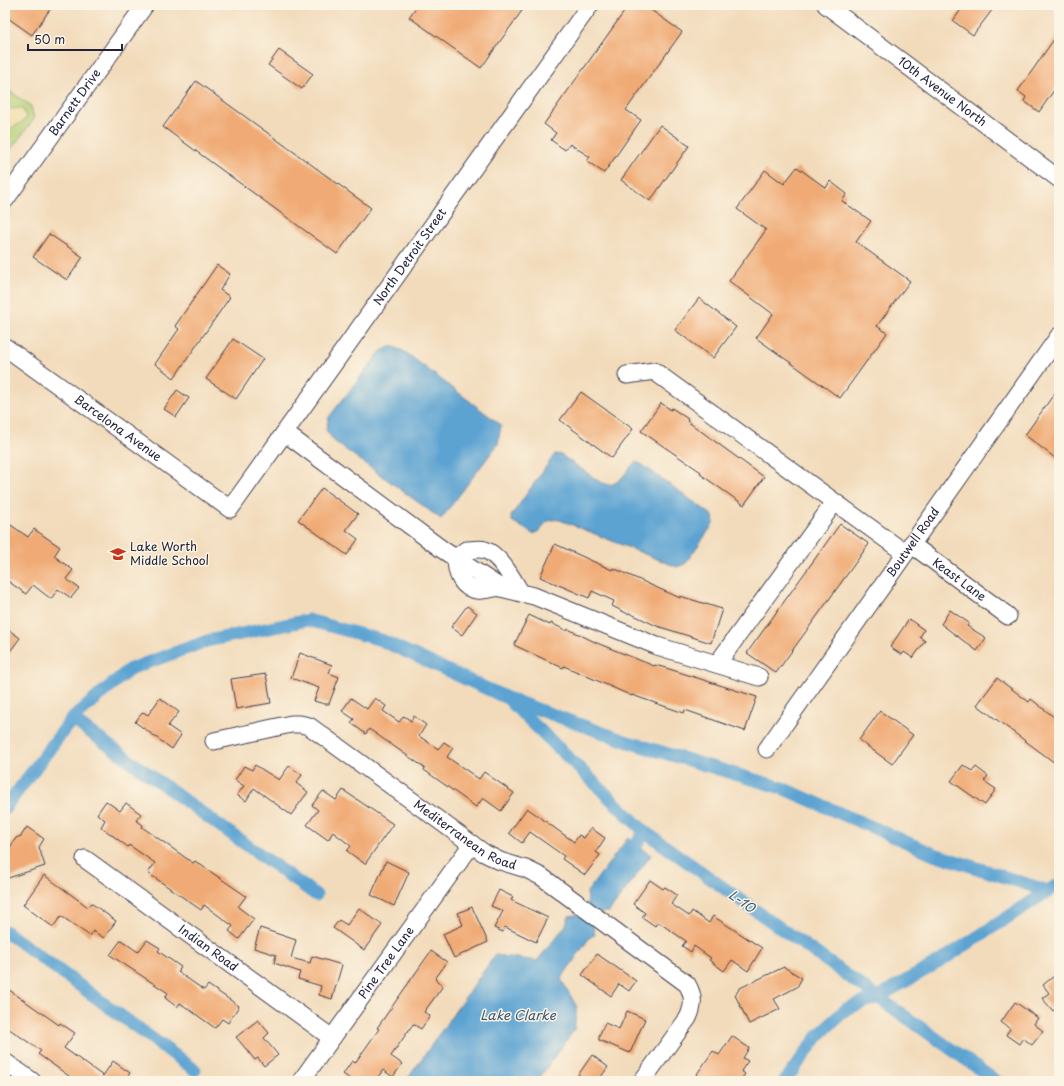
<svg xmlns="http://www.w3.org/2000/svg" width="1064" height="1086" font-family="'Playpen Sans',sans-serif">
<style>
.green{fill:#b2d076;stroke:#6a7958}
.sand{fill:#eeda9e;stroke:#887e6c}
.water{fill:#5ca3d2;stroke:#3f6286}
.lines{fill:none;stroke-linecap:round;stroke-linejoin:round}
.canal{stroke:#5ca3d2;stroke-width:13}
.building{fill:#f0aa74}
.minor-casing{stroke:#413e4e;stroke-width:19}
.minor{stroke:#fff;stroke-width:17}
.labels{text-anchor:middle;stroke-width:3;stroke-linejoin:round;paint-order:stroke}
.street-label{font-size:12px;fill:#22223b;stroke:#fcf5e5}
.poi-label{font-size:12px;fill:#22223b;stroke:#fcf5e5;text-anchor:start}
.water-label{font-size:13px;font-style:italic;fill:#395677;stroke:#fcf5e5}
</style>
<rect width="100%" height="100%" fill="#fcf5e5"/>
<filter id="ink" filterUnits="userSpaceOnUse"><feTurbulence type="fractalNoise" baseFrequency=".025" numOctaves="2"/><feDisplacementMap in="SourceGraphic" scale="8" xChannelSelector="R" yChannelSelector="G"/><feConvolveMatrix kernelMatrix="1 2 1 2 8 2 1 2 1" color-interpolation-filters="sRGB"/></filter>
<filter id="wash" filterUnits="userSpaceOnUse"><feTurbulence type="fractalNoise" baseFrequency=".012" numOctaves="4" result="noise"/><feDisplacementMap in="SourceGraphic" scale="16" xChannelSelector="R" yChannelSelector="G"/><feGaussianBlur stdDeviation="0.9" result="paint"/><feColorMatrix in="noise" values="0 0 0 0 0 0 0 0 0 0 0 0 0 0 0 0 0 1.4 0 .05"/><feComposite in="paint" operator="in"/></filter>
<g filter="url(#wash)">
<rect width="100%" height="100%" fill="#f2dbbb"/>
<!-- green -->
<path class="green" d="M5,88L31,106L34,119L5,157Z"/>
<!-- sand -->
<path class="sand" d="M5,103L12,109L22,108L27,117C22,126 12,124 5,134Z"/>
<!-- water -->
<g class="water">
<path d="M392,346L405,352L501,425L498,444L441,519L334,441L326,430L329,417L380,352Z"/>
<path d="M555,454L561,455L600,482L610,485L619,481L635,462L641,464L708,512L713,516L714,523L685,564L677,567L560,520C542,517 545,531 533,534L512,521L511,516Z"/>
<path d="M628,838L651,855L609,912H604L593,927L595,935L590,937L561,979L577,1007L574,1030L537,1081H406L495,955L537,961L566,925L569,916L576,915L588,901L587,892Z"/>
</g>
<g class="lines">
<!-- canal -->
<g class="canal">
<path d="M511,702L645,832L996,1081"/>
<path d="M72,719L316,895"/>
<path d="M5,808L72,719L130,669L207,641L308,620L381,640L507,698L628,742L782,788L934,854L1048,891"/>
<path d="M627,858L645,832"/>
<path d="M5,931L195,1070"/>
<path d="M785,1081L818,1036L846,1009L878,997L939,962L1059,884"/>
</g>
</g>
<g id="blocks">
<!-- building -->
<g class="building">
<path d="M5,5H53L32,35L5,16Z"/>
<path d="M418,5H526L481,68L409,17Z"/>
<path d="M629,5H644L682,32L626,110L641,120L604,173L587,161L590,157L570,144L565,150L551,140L556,133L544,124Z"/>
<path d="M964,5H996L973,35L953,21Z"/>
<path d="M1059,32V83L1039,112L1024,101L1026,97L1018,91Z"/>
<path d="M279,50L313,74L302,89L268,65Z"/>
<path d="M196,81L371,208L337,254L163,127Z"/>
<path d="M660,125L689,146L650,201L621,180Z"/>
<path d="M797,167L826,188L830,181L847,194L842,201L871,221L856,242L910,281L877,326L887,333L840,398L756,338L773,314L729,281L766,230L737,209L765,170L784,184Z"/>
<path d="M49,234L83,257L67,280L33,257Z"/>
<path d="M217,265L230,274L220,290L230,297L174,378L155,364L179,329L175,326Z"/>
<path d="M699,298L736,327L713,358L675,330Z"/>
<path d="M233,339L263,359L236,399L206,379Z"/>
<path d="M1059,387V461L1025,435Z"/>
<path d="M177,390L189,398L176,417L164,409Z"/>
<path d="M581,392L633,429L612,458L560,420Z"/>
<path d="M661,403L671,410L672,408L688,419L687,421L764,477L744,505L700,474L701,472L641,431Z"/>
<path d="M322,488L358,514L346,530L358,539L347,555L298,520Z"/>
<path d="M5,521L28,537L34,529L60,547L54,556L73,570L66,579L79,588L71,598L58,589L51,599L33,585L26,594L5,579Z"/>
<path d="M840,524L869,544L776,673L747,653Z"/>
<path d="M555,544L612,570L613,568L680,598V596L722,609L711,643L657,626L629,613L628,614L612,606L614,601L592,591L589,598L540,577Z"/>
<path d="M467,606L477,613L462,635L451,627Z"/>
<path d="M950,610L969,623L967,626L986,638L977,651L941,624Z"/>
<path d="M529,615L550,625L551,623L567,631L568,629L597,643L654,666L655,665L666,668L757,697L745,731L685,710L684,713L632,695V696L564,666L563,668L514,645Z"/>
<path d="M909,619L924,630L920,637L925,641L913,658L904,652L902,655L890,647Z"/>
<path d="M5,627L20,638L5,658Z"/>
<path d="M300,653L332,665L329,673L339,677L329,704H325L314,701L319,688L291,678Z"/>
<path d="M266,674L271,703L236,709L231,679Z"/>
<path d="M997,678L1029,702L1031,699L1059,721V766L977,705Z"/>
<path d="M160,698L179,712L168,726L181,735L172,749L135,722L143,712L148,715Z"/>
<path d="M351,698L367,709L375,698L386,706L383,711L399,722L404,716L411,721L414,716L426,725L419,736L438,749L444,742L453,748L447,757L479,779L484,772L514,793L501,811L483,798L476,807L424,770L425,768L369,729L366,734L351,723L354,719L342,711Z"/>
<path d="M880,711L913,735L892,764L859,740Z"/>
<path d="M255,765L279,780L289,766L302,775L296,783L308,792L291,815L254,788L246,801L237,795L244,786L235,780L244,766L252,770Z"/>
<path d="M963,765L973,771L976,767L988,776L984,781L996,789L985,805L951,781Z"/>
<path d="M343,790L393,824L365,864L347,851L351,846L333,832L328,840L307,825L318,810L312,805L323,791L336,800Z"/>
<path d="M106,801L120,811L126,803L141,814L136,820L143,825L142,827L193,863L195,861L246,896L238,907L254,919L239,939L229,931L233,926L204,905L201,910L148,873L155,863L129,845L128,847L101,827L105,820L97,814Z"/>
<path d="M527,808L574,842L579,835L584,838L591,828L605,838L596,852L600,855L585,875L562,859L564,856L530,832L522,843L509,833Z"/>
<path d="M27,827L44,839L39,847L45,866L5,879V855L16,838L21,836Z"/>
<path d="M386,861L409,872L394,906L371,895Z"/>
<path d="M44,875L88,907L91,903L116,921L104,938L93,931L90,936L61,916L53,927L23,905Z"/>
<path d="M650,880L663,889L665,887L677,895L671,904L689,916L692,911L709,923L713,916L762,948L748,971L732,960L724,971L709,960L711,958L694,946L691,952L682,946L686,941L658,922L655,926L642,917L645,913L633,904Z"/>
<path d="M499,890L513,897L511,900L548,918L536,942L505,927L503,932L494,928L503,911L491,906Z"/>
<path d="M472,907L488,942L454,958L443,934L463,925L458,913Z"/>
<path d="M359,908L382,925L364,950L333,928L339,920L347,925Z"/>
<path d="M260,928L296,940L291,958L310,963L312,956L342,965L332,999L319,995L321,986L298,979L300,972L274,963L276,955L254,948Z"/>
<path d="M121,940L138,952L147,940L160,948L158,951L181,967L178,972L204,990L208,985L239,1006L228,1023L222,1019L215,1028L180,1003L177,1007L165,998L168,993L110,955Z"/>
<path d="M431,951L447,962L435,979L443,986L424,1012L430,1016L421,1029L413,1024L391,1056L402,1064L393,1077L383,1070L375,1081H353L343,1074L352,1061L355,1063L379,1029L377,1028Z"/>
<path d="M597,954L636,981L629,991L619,984L611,996L582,975Z"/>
<path d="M784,967L802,978L797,987L774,999L780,1009L749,1024L735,995L740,988Z"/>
<path d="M1059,972V1006L1053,1011L1042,998L1049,993L1043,985Z"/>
<path d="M5,987L59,1025L60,1023L75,1033L64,1048L103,1076L113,1061L130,1073L124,1081H76L38,1054L41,1051L5,1026Z"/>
<path d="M1015,1002L1038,1018L1034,1024L1043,1031L1032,1045L1023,1038L1019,1044L1006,1035L1010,1029L1001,1022Z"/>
<path d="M627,1011L645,1019L630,1053L599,1040V1036L605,1023L619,1029Z"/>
<path d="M258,1020L269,1033L264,1038L278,1055L264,1066L258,1058L255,1060L236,1037Z"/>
<path d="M732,1036L749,1048L743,1058L748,1061L741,1071L745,1074L740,1081H692L713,1051L719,1055Z"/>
<path d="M592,1055L608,1067L598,1081H574Z"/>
</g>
</g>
</g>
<g filter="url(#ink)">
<use href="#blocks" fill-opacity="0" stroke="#413e4e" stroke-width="1"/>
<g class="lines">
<defs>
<g id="minor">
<path id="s1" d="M826,5L1059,179"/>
<path id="s2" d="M5,200L145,5"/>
<path id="s3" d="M5,347L230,509L590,5"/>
<path d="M627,375L654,371L905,553"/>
<path d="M285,433L443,550L501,588L534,596L657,646L759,677"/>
<path id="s4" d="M911,544L1008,616"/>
<path d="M500,587C493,588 484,591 477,590C461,588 456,573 456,558L466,550C471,550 480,548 485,550C500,555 513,580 521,593"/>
<path d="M717,664L834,503"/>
<path id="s5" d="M214,741L291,724H300L309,726L484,853L500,861L526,869L542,877L687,984C694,996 694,1005 688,1018L642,1081"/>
<path id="s6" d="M767,749L1059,336"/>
<path id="s7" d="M85,859L332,1038"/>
<path d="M5,1062L32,1081"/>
<path id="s8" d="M301,1081L472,844"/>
</g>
</defs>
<!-- minor casing -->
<use href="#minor" class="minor-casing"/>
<!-- minor -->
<use href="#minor" class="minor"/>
</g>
</g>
<!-- icons -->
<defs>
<symbol id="school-bare" viewBox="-9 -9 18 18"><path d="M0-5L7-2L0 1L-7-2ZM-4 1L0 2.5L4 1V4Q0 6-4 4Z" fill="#c8321e" stroke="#fcf5e5" stroke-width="2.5" paint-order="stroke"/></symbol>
</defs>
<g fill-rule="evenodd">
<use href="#school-bare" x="107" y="543" width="22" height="22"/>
</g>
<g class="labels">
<!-- street labels -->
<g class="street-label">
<text dy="4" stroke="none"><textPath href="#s1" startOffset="145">10th Avenue North</textPath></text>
<text dy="4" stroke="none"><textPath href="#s2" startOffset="120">Barnett Drive</textPath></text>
<text dy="4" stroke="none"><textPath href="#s3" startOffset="587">North Detroit Street</textPath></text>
<text dy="4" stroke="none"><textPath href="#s3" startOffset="139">Barcelona Avenue</textPath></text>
<text dy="4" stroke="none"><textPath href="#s6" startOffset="253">Boutwell Road</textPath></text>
<text dy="4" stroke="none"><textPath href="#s4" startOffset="60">Keast Lane</textPath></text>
<text dy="4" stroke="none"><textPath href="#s5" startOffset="288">Mediterranean Road</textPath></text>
<text dy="4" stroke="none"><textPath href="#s7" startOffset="152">Indian Road</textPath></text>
<text dy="4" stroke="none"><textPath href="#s8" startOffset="146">Pine Tree Lane</textPath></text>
</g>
<!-- poi labels -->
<g class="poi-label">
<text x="130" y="551">Lake Worth<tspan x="130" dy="14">Middle School</tspan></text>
</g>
<!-- water labels -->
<g class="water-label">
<text transform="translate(742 901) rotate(35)" y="5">L-10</text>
<text x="518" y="1020">Lake Clarke</text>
</g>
</g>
<!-- margin -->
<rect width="1064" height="1086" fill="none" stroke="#fcf5e5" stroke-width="20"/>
<!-- scale -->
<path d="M28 44v6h94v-6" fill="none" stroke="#22223b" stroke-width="2"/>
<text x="34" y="44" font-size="12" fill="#22223b" stroke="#fcf5e5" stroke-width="3" paint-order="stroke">50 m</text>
</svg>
